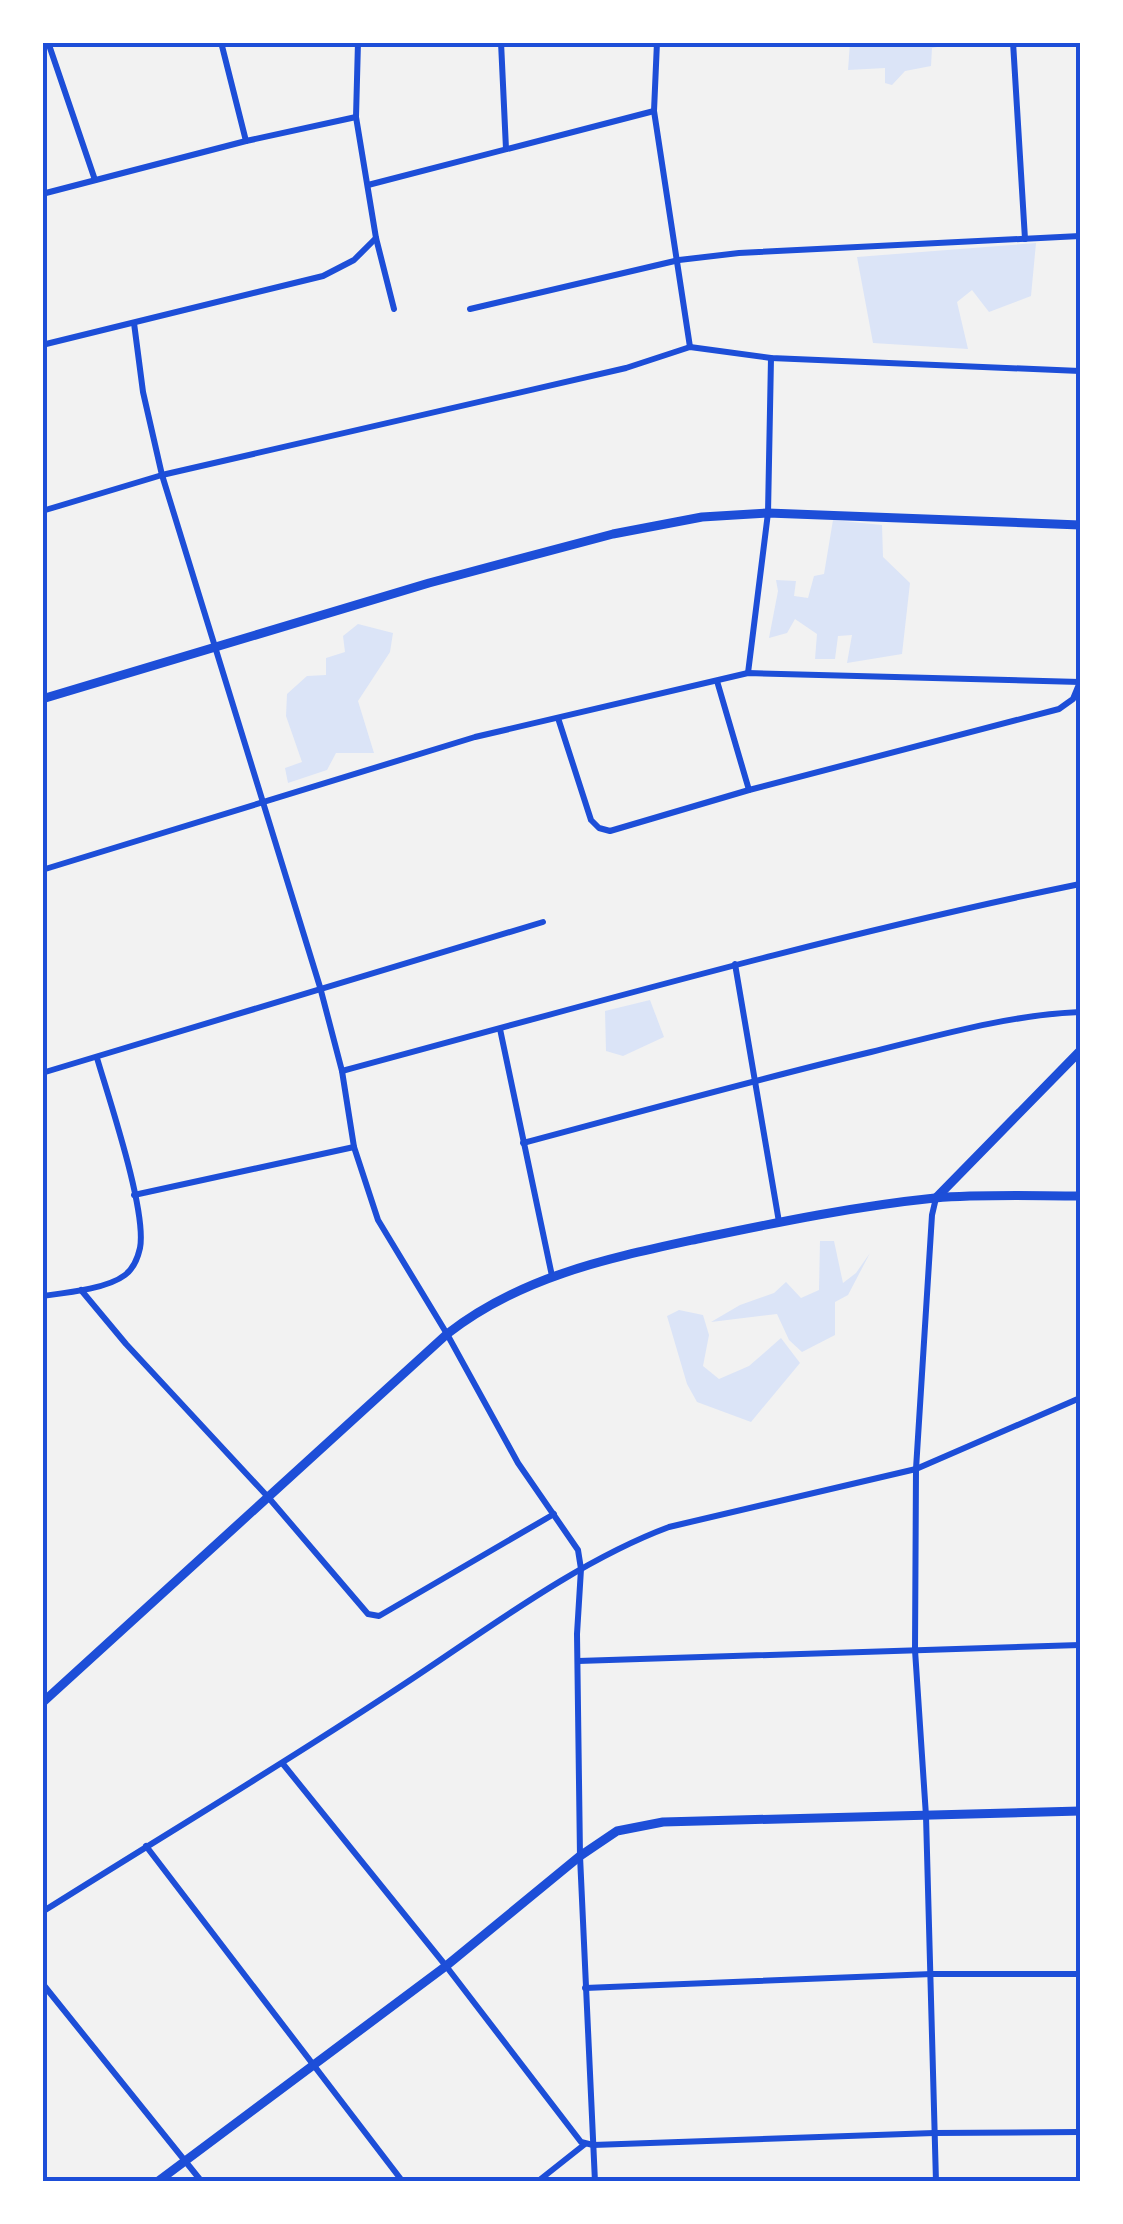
<svg xmlns="http://www.w3.org/2000/svg" width="1123" height="2224" font-family="Rubik,sans-serif">
<style>
.green{fill:#dbe4f7}
.lines{fill:none;stroke-linecap:round;stroke-linejoin:round}
.minor{stroke:#1d4ed8;stroke-width:6}
.tertiary{stroke:#1d4ed8;stroke-width:9}
.neatline{fill:none;stroke:#1d4ed8;stroke-width:4}
</style>
<rect width="100%" height="100%" fill="#f2f2f2"/>
<!-- green -->
<g class="green">
<path d="M850,43V42L958,43L932,48L931,66L905,71L892,85L885,83V68L848,70Z"/>
<path d="M1036,243L1031,296L989,312L972,290L957,302L968,349L873,343L857,257Z"/>
<path d="M833,520L882,525L883,557L910,583L902,654L847,663L852,635L838,636L835,659H815L817,634L795,619L787,633L769,638L778,591L776,580L796,581L794,596L808,598L814,576L824,574Z"/>
<path d="M358,624L393,633L390,652L358,701L374,753H336L327,770L288,783L285,768L302,762L286,716L287,694L307,676L326,675V658L345,652L343,636Z"/>
<path d="M650,1000L664,1037L623,1056L606,1051L605,1011Z"/>
<path d="M820,1241H834L843,1283L856,1273L870,1253L848,1295L835,1302V1335L802,1352L789,1340L777,1314L711,1322L740,1305L774,1293L786,1282L801,1298L819,1290Z"/>
<path d="M679,1310L703,1315L709,1335L703,1366L719,1379L749,1366L781,1338L800,1363L751,1422L697,1402L687,1384L667,1316Z"/>
</g>
<g class="lines">
<!-- minor -->
<g class="minor">
<path d="M48,42L95,180"/>
<path d="M221,42L246,141"/>
<path d="M358,42L356,117L376,238L394,309"/>
<path d="M501,42L506,149"/>
<path d="M657,42L654,111L690,347"/>
<path d="M1013,42L1025,239"/>
<path d="M368,185L654,111"/>
<path d="M42,194L246,141L356,117"/>
<path d="M470,309L679,260L739,253L1080,236"/>
<path d="M134,323L143,392L162,475L320,987L342,1071L354,1147L378,1220L447,1334L518,1463L578,1550L581,1569L577,1634L580,1856L595,2182"/>
<path d="M42,345L323,276L354,260L376,238"/>
<path d="M42,511L162,475L626,368L690,347L771,358L1080,371"/>
<path d="M748,673L768,513L771,358"/>
<path d="M717,681L749,790"/>
<path d="M558,718L591,820L599,828L610,831L749,790L1059,709L1073,699L1080,682"/>
<path d="M42,870L475,737L748,673L1080,682"/>
<path d="M735,964L779,1222"/>
<path d="M500,1029L552,1276"/>
<path d="M342,1071C587,1005 831,935 1080,884"/>
<path d="M42,1073L543,922"/>
<path d="M523,1143C639,1112 754,1080 871,1052C940,1035 1009,1015 1080,1012"/>
<path d="M134,1195L354,1147"/>
<path d="M936,1198L932,1215L916,1469L915,1650L926,1816L936,2182"/>
<path d="M81,1290L126,1344L268,1497L368,1614L379,1616L554,1514"/>
<path d="M42,1296C65,1293 107,1289 125,1275C133,1269 138,1257 140,1248C147,1211 109,1099 97,1058"/>
<path d="M578,1661L1080,1645"/>
<path d="M283,1764L446,1966L581,2142L593,2145L934,2133L1080,2132"/>
<path d="M146,1846L403,2182"/>
<path d="M42,1912C158,1839 275,1769 389,1694C476,1638 572,1563 669,1527L916,1469L1080,1398"/>
<path d="M42,1983L202,2182"/>
<path d="M585,1988L932,1974H1080"/>
<path d="M537,2182L585,2144"/>
</g>
<!-- tertiary -->
<g class="tertiary">
<path d="M42,699L429,583L613,534L702,517L768,513L1080,525"/>
<path d="M936,1198L1080,1051"/>
<path d="M42,1703L447,1334C523,1275 610,1258 702,1238C779,1222 857,1206 935,1198C983,1194 1033,1196 1080,1196"/>
<path d="M157,2182L446,1966L580,1856L617,1831L663,1822L1080,1811"/>
</g>
</g>
<!-- border -->
<rect width="1123" height="2224" fill="none" stroke="#ffffff" stroke-width="90"/>
<rect x="45" y="45" width="1033" height="2134" class="neatline"/>
</svg>
